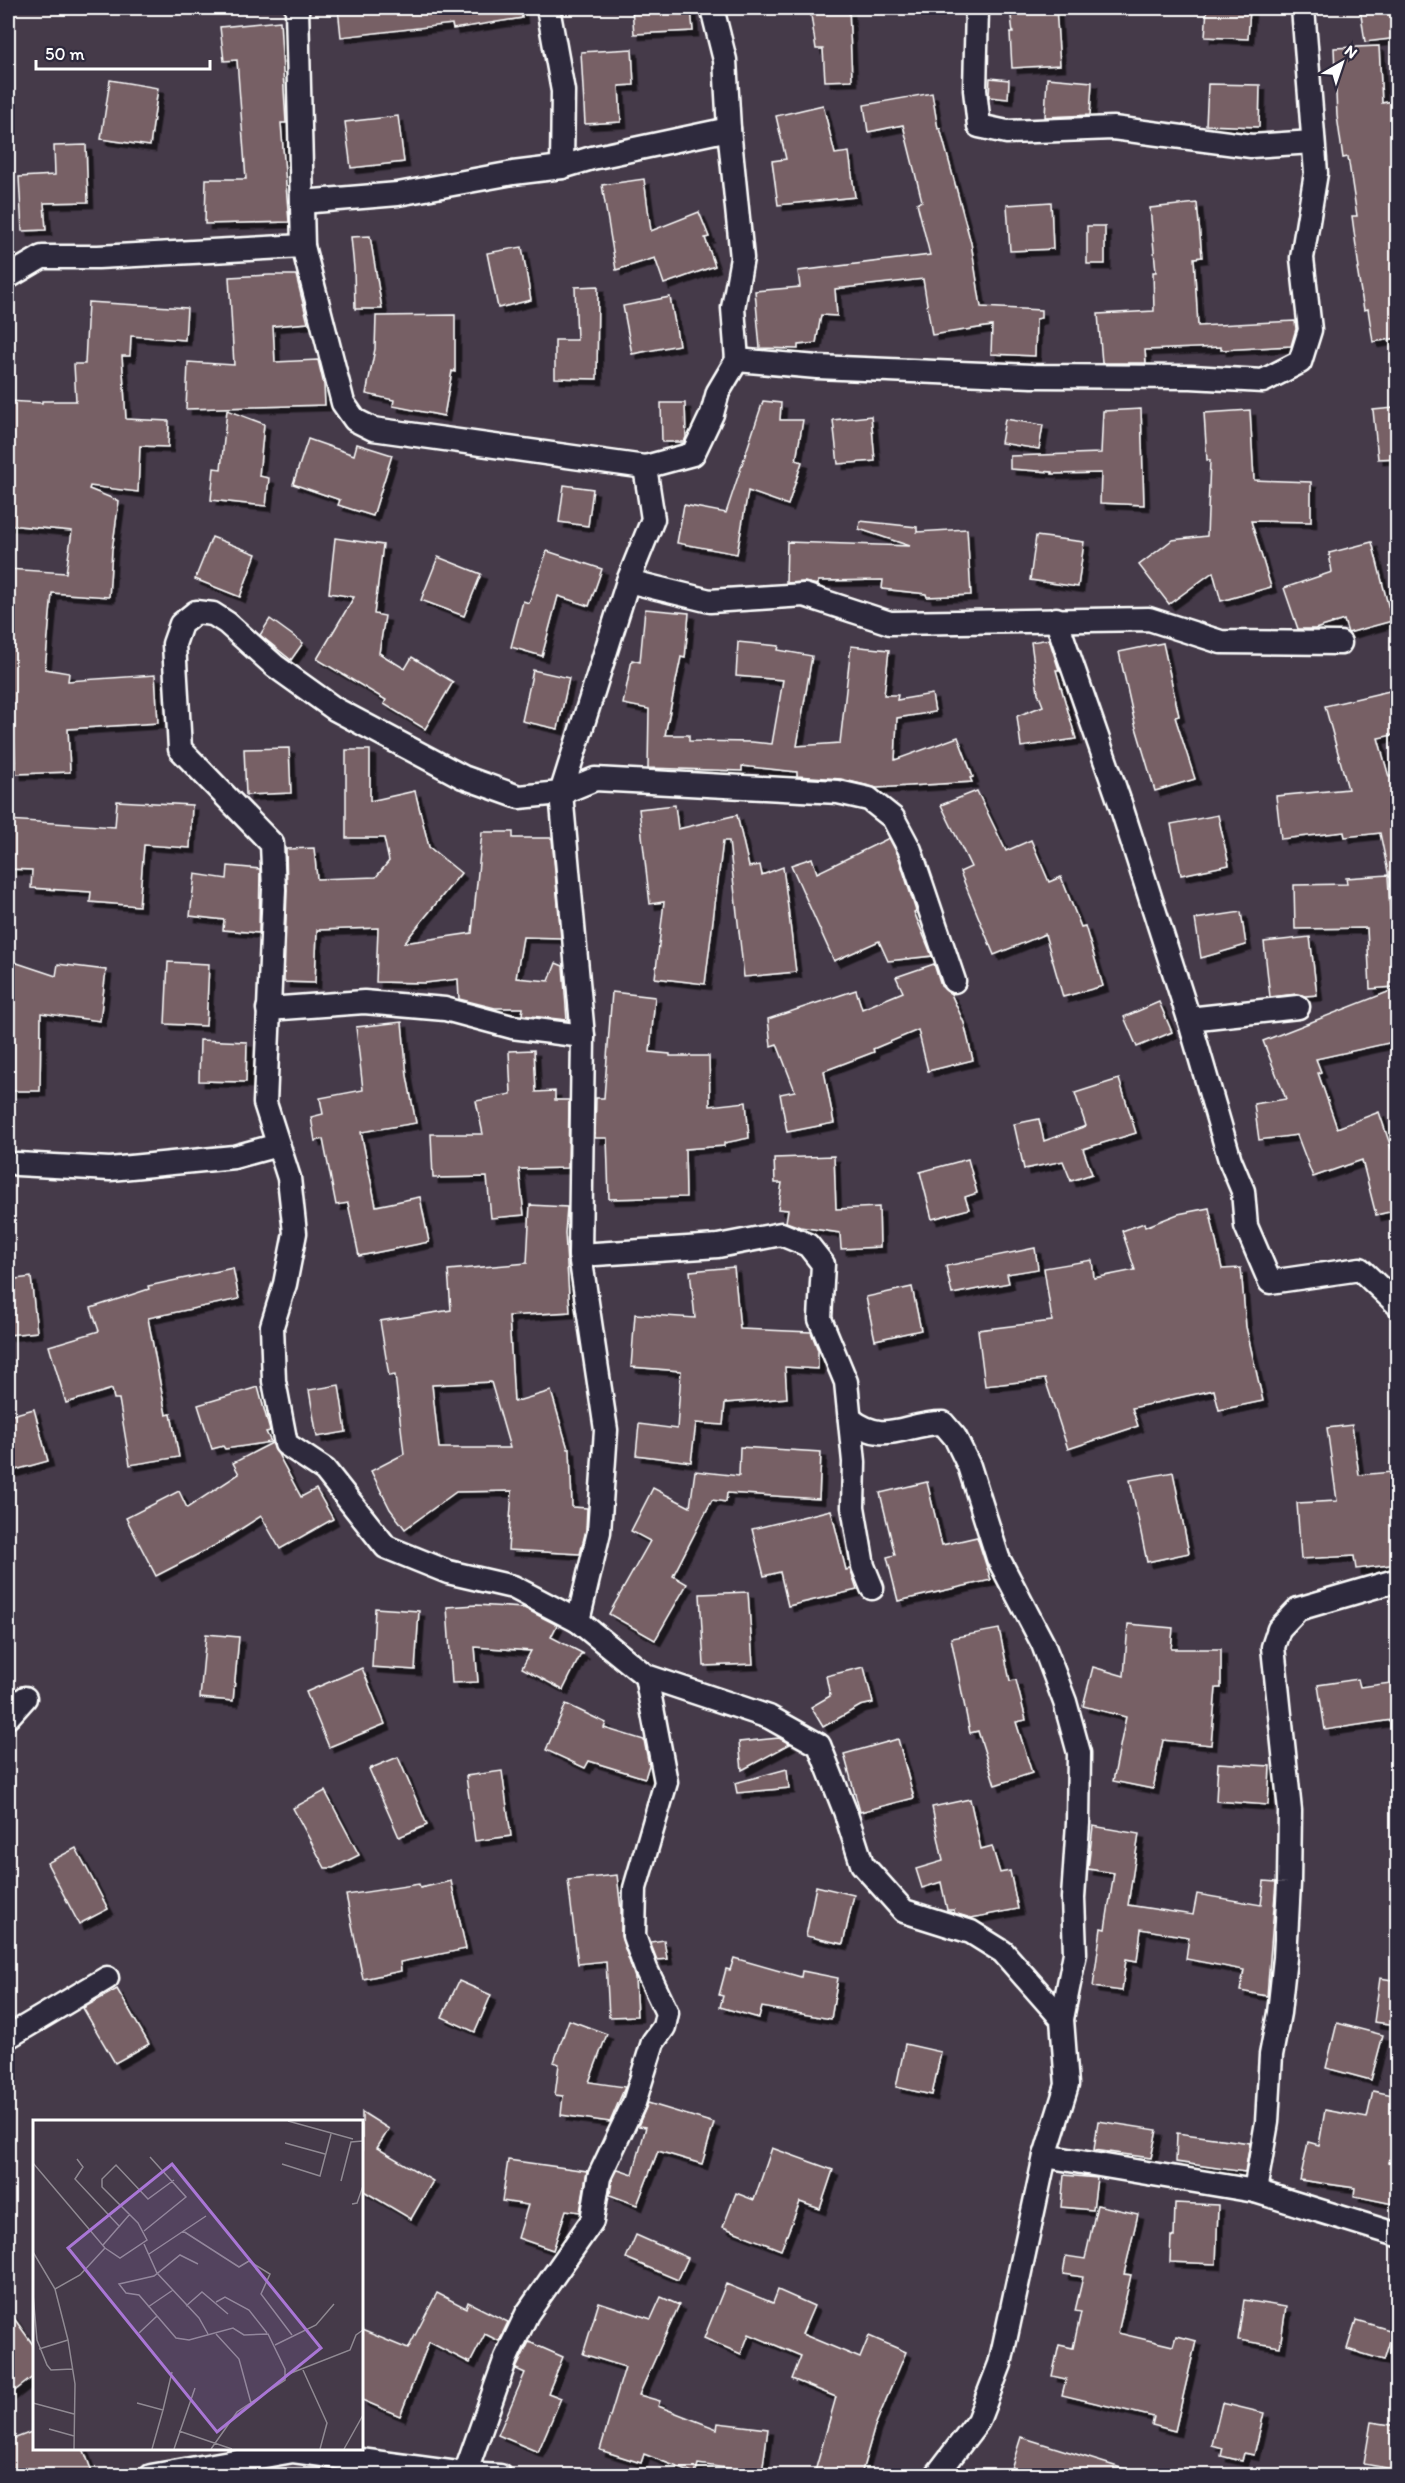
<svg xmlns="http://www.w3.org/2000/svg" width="1405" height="2483" font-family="Itim,sans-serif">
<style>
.building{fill:#776165;stroke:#fff;stroke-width:1.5;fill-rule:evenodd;filter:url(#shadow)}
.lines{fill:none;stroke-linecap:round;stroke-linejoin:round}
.minor-casing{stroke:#fff;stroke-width:27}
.minor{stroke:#2f2a3d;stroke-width:22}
.inset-road{fill:none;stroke:#8f8992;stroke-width:1.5}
.view{fill:#a976d5;fill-opacity:0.15;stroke:#a976d5;stroke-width:3}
.inset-edge{fill:none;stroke:#fff;stroke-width:3}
</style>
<defs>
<filter id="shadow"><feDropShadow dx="5.5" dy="5.5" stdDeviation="0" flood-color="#0009"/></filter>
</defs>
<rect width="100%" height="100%" fill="#453a49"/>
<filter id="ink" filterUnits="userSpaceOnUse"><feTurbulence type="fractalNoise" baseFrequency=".0167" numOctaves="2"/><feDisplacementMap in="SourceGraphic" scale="12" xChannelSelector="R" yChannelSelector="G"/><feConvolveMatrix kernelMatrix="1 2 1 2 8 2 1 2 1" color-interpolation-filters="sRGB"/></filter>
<g filter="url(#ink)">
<!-- building -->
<g class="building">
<path d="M338,8H521L522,18L453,29L452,24L341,37Z"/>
<path d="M632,8H691L693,31L634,34Z"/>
<path d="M810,8H849L852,80L825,81L823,49H816Z"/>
<path d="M1010,8H1056L1060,65L1012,68L1010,33H1013Z"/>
<path d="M1207,8H1250L1248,39L1205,37Z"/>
<path d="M1360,8H1398V38L1365,42Z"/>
<path d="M280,21L286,123H281L289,222L205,224L206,179H246L237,60L224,61L220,27Z"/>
<path d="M1379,46L1382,103L1398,100V338L1373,342L1368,309L1364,310L1357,269H1359L1352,216H1357L1348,157L1343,158L1337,116L1334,48Z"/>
<path d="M632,49L634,85L619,86L621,122L585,124L581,52Z"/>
<path d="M990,78L1009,80L1008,99L989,97Z"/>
<path d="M1047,78L1092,82L1090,115L1045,117Z"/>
<path d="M110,80L158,88L150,146L101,139Z"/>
<path d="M1208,84L1260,85L1259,127L1206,125Z"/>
<path d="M932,93L938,129L940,128L971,243L981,307L1041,310V318L1036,319L1035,356L991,354L992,326L932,335L923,279L835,289L837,316L821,315L816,343L798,345V349L760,348L755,291L800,287L798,271L930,255L917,203L922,201L903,125L868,132L864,105Z"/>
<path d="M823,105L835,154L849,152L855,197L778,205L772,161L786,159L776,116Z"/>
<path d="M398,116L404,162L351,168L345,122Z"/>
<path d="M86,145L88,202L44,203L46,230L22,231L19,177L55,175L54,146Z"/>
<path d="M644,179L651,231L699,212L709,237L705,238L715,266L664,284L655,258L616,270L602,185Z"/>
<path d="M1051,202L1053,249L1010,251L1007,205Z"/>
<path d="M1197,203L1202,257L1194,258L1198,326L1295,321L1296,329L1291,346L1221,350V347L1145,350L1146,363H1102L1098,314L1154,311L1153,272H1156L1150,208Z"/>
<rect x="1087" y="226" width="18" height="38"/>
<path d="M370,236L382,309H355L354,268L351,237Z"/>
<path d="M522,247L531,300L498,308L487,253Z"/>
<path d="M270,275H296L308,323L273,326L275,362L318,360L324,385L325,405L186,409L188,362L234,365L229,277Z"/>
<path d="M598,286L597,379L555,378V340H577L575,287Z"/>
<path d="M670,297L679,345L632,354L623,306Z"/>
<path d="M88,302L187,308L185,340L131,336L130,356H122L126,419L169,421L168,447L140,446L138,492L90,486L89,489L119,501L112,550L109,597L52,593L45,669L69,673L68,681L155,675L158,723L68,729L70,772L16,774L12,700L8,699V671L13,635H8L11,596L8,595V569L66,573L72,531L8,525V401L42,403V401H76L74,364H85Z"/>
<path d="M455,315V372L452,371L444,416L393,406L394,400L366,394L375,349L376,316Z"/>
<path d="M763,401L781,403L780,420H803L796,460L802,462L788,505L748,491L737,554L677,543L684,505L726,513Z"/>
<path d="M661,403H685L686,437L684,442H662Z"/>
<path d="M1394,408L1398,458L1378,459L1373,410Z"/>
<path d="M1141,409L1144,505L1100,503L1101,473L1052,474V472L1010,469V456L1101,453L1103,411Z"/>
<path d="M227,410L264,424L259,476L269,478L266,506L211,500L214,468L221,469Z"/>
<path d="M1250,410L1254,480L1311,482V522L1251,521L1271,587L1221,601L1213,572L1169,604L1139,565L1172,540L1207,536L1210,460H1207L1204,413Z"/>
<path d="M871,416L875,461L838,464L833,420Z"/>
<path d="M1005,419L1043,425L1039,449L1001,443Z"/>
<path d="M308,439L354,455L357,444L392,455L373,516L338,505L340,500L293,484Z"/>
<path d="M564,485L593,489L588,526L559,522Z"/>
<path d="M860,521L917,527V532L967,529L971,595L927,597L926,594L882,589L883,580L818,581V585L804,582L786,583L787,542L910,546L859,529Z"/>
<path d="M1036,536L1084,542L1078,587L1030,580Z"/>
<path d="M212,537L256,554L240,597L195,579Z"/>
<path d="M335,538L383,545L374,614L385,616L379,653L405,669L412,657L453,682L425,729L384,704L386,700L317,659L354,597L329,593Z"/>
<path d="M1372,542L1392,621L1348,633L1344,620L1315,629H1298L1284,588L1332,572L1329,553Z"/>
<path d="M547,551L602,569L589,606L558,596L542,656L511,647L523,601L529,603Z"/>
<path d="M438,557L481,574L464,616L421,600Z"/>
<path d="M645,609L689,613L685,658L681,657L665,735H689V741L752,742L772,744L783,680L736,676L738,642L779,646L778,650L812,656L797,746L840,743L851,646L889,650L884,695H898L897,700L932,694L935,712L897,718L895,760L958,737L973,777L970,778L972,782L877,788L841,779L797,776V772L742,766V771L648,768L649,709L623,704L632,660L640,662Z"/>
<path d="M270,619L303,643L291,660L260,635Z"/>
<path d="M1049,639L1059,670H1056L1076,739L1021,747L1017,716L1043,706L1038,693L1031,642Z"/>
<path d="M1163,643L1179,716L1175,717L1195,779L1155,791L1135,724L1119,652Z"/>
<path d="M533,670L569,678L558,729L522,721Z"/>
<path d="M1398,689V734L1378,738L1389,777L1395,775L1398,789V876L1389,877L1380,833L1345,837L1344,832L1281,839L1276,796L1348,789L1325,706Z"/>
<path d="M289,748L291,793L246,795L244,749Z"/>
<path d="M346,750H370V801L415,791L429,847L461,873L404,943L472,933L482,832H513V838H552L561,938L523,937L516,978L549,981L556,963L563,966L567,1020L522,1015L523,1008H495L459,999L458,979L425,983L376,982L378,928L317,930L315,983L284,982L287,890L286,849L314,848L317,879L376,877L389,861L384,838H346Z"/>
<path d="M977,791L1006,851L1031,840L1049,882L1061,877L1081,927L1085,926L1103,986L1063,997L1045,934L994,955L960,872L971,867L941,805Z"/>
<path d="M117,801L192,805L190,848L144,845L139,906L90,902L91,892L31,888L32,870L8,869V820L115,827Z"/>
<path d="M675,805L678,829L737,815L749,867L760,865L762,875L783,867L796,972L744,977L729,841H723L705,984L655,978L664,902L650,904L639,809Z"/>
<path d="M1218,815L1229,865L1181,875L1171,824Z"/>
<path d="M889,838L898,855L916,911L914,912L932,956L888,961L879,941L834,961L791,865L812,858L817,873Z"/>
<path d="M228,866L260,869L259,933L223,930L224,920L190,916L195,874L227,879Z"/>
<path d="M1388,875L1394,987L1370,989L1367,928L1295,929L1294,885L1347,884L1346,878Z"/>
<path d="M1241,912L1246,945L1201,958L1195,919Z"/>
<path d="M1310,937L1317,995L1305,996L1297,994L1270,997L1264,942Z"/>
<path d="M8,960L56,976L58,964L106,970L100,1021L41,1013L40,1091H10L11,1008L8,1007Z"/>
<path d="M168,962L209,964L206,1026L165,1024Z"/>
<path d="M934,964L941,986L951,994L964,1023L973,1060L928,1071L918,1030L873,1049L874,1052L824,1071L834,1123L787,1132L780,1094L795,1091L777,1044L771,1046L768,1019L856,990L862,1009L903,992L896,977Z"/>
<path d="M1398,988V1041L1316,1059L1321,1072L1318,1073L1337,1128L1379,1112L1398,1168V1210L1376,1215L1362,1160L1313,1177L1297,1135L1259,1140L1254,1104L1286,1099L1263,1041Z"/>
<path d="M612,992L655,997L650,1052L670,1054V1056H709L710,1106L746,1102L749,1138L724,1143V1146L685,1149L686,1197L609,1199L607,1138H595L596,1098H604Z"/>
<path d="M1159,1002L1172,1032L1137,1047L1124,1017Z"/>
<path d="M402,1022L407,1076L416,1123L361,1132L376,1206L420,1197L429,1242L359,1256L348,1203L336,1205L323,1139L315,1141L311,1117L323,1114L320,1098L363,1090L356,1027Z"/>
<path d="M200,1040L247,1042L246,1082L199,1081Z"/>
<path d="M534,1050L536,1092L555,1091V1100H569L568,1168L519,1169L524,1215L491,1218L487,1177L433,1178L431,1134H483L476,1101L511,1094L509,1051Z"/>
<path d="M1119,1079L1136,1133L1083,1149L1092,1174L1071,1181L1063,1161L1024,1169L1014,1124L1039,1119L1044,1141L1086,1126L1075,1093Z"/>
<path d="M834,1156L836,1209L879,1207L880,1247L841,1249L840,1233L800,1227L786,1222L788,1210L778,1209L782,1183H775L774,1158Z"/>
<path d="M968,1159L977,1193L965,1197L969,1209L932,1219L920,1172Z"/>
<path d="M530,1205L567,1207L565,1233L570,1312L509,1316L514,1402L551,1391L568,1449H570L572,1507L587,1508L586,1530L580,1554L508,1550L512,1491L456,1492L405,1529L390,1509L371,1471L404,1454L395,1375L389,1376L380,1321L451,1310L448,1270L527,1263ZM491,1382L510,1448H439L432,1385Z"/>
<path d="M1209,1208L1222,1269L1241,1268L1246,1327L1263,1401L1219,1410L1214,1390L1132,1408L1138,1426L1068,1449L1045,1379L985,1386L978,1330L1052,1321L1044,1268L1092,1260L1094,1278L1135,1270L1122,1231L1144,1223L1145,1227L1178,1214Z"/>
<path d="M1035,1248L1038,1269L1007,1274L1009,1283L952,1294L946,1266Z"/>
<path d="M734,1267L740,1329L811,1332L818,1350V1369L785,1367L787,1398L725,1403L723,1425L696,1423L691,1462L636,1455L639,1424L677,1429L681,1371L631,1367L635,1314L695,1318L690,1271Z"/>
<path d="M233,1268L239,1299L148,1318L166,1415L171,1414L179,1457L130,1465L119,1399H114L112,1389L66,1403L49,1346L99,1331L91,1308L149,1289L148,1286Z"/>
<path d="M31,1277L37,1332L8,1335V1280Z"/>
<path d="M912,1287L921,1330L875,1340L866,1297Z"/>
<path d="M339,1385L346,1432L317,1437L309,1390Z"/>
<path d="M258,1387L270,1431L266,1432L271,1442L225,1449L223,1446L212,1449L198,1405Z"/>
<path d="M34,1409L48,1461L8,1472V1416Z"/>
<path d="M1352,1425L1359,1475L1392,1472L1398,1534V1564L1356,1569L1354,1556L1301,1559L1297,1503L1337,1501L1327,1428Z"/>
<path d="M272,1443L301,1497L316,1489L333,1519L280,1549L261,1516L214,1546L156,1576L126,1518L179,1491L187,1508L239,1474L233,1463Z"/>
<path d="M740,1447L821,1452L819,1499L727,1493L726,1502L712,1500L673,1576L687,1584L655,1640L609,1614L650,1541L631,1531L653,1488L690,1507L695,1471L739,1476Z"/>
<path d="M1173,1472L1189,1553L1147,1562L1130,1480Z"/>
<path d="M927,1482L942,1545L977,1537L991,1580L898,1601L887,1557L895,1555L880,1493Z"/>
<path d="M831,1510L846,1570L850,1569L857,1590L788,1606L780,1572L764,1576L752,1529Z"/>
<path d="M748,1592L753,1664L704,1666L700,1594Z"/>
<path d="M476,1605L524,1608L557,1625L551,1637L584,1654H581L563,1690L522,1668L531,1651L475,1647L478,1682L452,1683L447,1607Z"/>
<path d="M375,1608L419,1611L415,1670L372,1667Z"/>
<path d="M1128,1624L1173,1628L1171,1649H1221V1688H1216L1211,1745L1163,1740L1153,1789L1113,1781L1126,1717L1083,1706L1093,1667L1124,1676Z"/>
<path d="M999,1629L1010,1681L1016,1680L1026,1720L1016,1722L1032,1773L995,1785L978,1731L970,1733L951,1638Z"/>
<path d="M206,1634L239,1637L233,1701L200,1698Z"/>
<path d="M864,1667L873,1703L860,1706L823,1727L811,1707L830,1696L826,1676Z"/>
<path d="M362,1668L385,1724L329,1747L306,1692Z"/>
<path d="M1358,1679L1360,1687L1398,1682V1719L1325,1730L1318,1685Z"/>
<path d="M566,1704L606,1723L604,1728L644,1740L649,1765L645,1778L589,1761L585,1768L546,1750Z"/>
<path d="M779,1738L790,1744L742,1770L739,1742Z"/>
<path d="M898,1739L914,1798L860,1812L844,1754Z"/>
<path d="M398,1757L427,1825L399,1837L369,1769Z"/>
<path d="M1218,1763L1270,1766L1268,1805L1216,1801Z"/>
<path d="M787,1769L789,1788L737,1793L735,1783Z"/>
<path d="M502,1771L511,1836L475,1841L466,1776Z"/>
<path d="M325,1791L359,1855L333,1868H325L293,1808Z"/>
<path d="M970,1799L981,1849L992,1846L1000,1873L1010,1871L1018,1909L971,1918L954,1913V1910H947L941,1882L922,1888L916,1869L943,1861L932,1807Z"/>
<path d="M1093,1826L1139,1834L1128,1905L1193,1915L1197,1894L1261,1905L1264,1881L1276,1882L1267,1996L1240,1991L1244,1970L1186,1959L1189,1937L1141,1929L1137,1961L1126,1959L1122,1991L1093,1987L1101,1928L1105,1929L1114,1873L1088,1869Z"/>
<path d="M76,1848L108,1909L79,1924L47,1863Z"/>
<path d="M617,1875L621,1910V1936L635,1978L637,2016L609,2017L606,1961L578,1964L568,1880Z"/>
<path d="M451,1881L466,1949L400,1962L401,1971L363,1979L346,1895L419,1884L420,1888Z"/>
<path d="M816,1886L854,1895L843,1944L806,1936Z"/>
<path d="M664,1940L667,1959L657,1960L650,1942Z"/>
<path d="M734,1958L801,1977L802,1971L838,1978L831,2019L762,2007L759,2018L720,2007L723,1996L719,1995L726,1969L730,1970Z"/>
<path d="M1380,1978L1398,1981V2025L1374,2022Z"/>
<path d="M459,1981L491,1995L475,2032L442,2017Z"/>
<path d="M117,1989L149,2044L115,2063L83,2008Z"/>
<path d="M569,2020L607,2034L589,2082L625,2087L610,2122L561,2115L563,2096L555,2095L559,2064L554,2062Z"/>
<path d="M1337,2023L1383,2035L1371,2080L1326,2068Z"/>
<path d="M905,2044L941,2052L932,2095L896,2087Z"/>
<path d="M1373,2091L1398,2096V2122L1389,2163L1398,2165V2205L1354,2196L1355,2188L1300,2180L1308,2142L1319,2145L1325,2110L1367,2118Z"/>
<path d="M648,2103L714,2123L702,2164L658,2151L637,2205L610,2195L612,2181L618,2169L633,2174L646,2127L638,2126Z"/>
<path d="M362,2112L389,2129L377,2148L433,2181L411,2219L362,2190Z"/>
<path d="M1098,2121L1157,2130L1151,2158L1094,2150Z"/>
<path d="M1177,2133L1250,2143L1245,2172L1176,2162Z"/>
<path d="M772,2148L833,2170L820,2209L800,2202L781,2250L723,2227L736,2193L754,2200Z"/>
<path d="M508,2160L587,2171L580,2212L566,2210L553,2250L518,2238L528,2205L502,2201Z"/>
<path d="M1064,2175L1097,2178L1093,2210L1061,2207Z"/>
<path d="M1175,2203L1218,2205L1216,2264L1170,2262L1171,2236L1174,2237Z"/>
<path d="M1097,2205L1138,2214L1124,2274L1131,2275L1118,2333L1173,2346L1176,2336L1196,2341L1175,2431L1152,2425L1154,2417L1062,2395L1066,2379L1052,2376L1059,2345L1073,2348L1081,2312L1075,2311L1083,2277L1063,2274L1066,2256L1085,2259Z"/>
<path d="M636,2235L688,2258L678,2280L626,2258Z"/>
<path d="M726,2284L773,2303L778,2290L814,2306L802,2334L860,2358L869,2336L906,2352L875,2426L861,2475H814L836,2397L792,2379L801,2356L749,2334L741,2354L704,2338Z"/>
<path d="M437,2293L466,2308L468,2302L508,2322L499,2341L485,2334L470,2363L429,2342L400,2416L362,2400V2330L408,2349Z"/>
<path d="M661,2297L679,2305L639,2395L660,2401L658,2406L717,2429L718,2423L768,2429L762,2473L698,2464L695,2474L644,2454L641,2463L600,2450L625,2367L583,2354L599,2302L651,2319Z"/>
<path d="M1244,2300L1286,2307L1280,2347L1238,2340Z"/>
<path d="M8,2310L34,2346V2376L8,2396Z"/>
<path d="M1356,2320L1393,2331L1384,2360L1347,2349Z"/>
<path d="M529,2342L563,2357L548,2393L561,2398L538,2452L498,2435L525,2373L516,2369Z"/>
<path d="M1222,2403L1264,2413L1254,2455L1244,2453L1242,2461L1221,2456L1223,2448L1212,2445Z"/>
<path d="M1371,2422L1398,2426V2470L1364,2464Z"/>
<path d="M34,2431V2448H83L92,2472L80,2475H8V2441Z"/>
<path d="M1021,2437L1131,2471L1130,2475H1009Z"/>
</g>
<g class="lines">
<defs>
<g id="minor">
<path d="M297,8L303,246L343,403L355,420L373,429L645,467L693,454L712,414L718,392L737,360L733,308L742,258L729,129L725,60L712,8"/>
<path d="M548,8L563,91L562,167"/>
<path d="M977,8L975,90L979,126L1007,132L1113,128L1251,146L1313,142"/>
<path d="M302,202L398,194L513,173L562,167L592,158L729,129"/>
<path d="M8,277L42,257H98L303,246"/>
<path d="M737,360L817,367L1032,376L1191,377L1263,381L1300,362L1310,330L1302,258L1316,173L1303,8"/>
<path d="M628,581L710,601L804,595L890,623L1149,619L1221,642L1340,643"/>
<path d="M1056,619L1120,803L1189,1019L1230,1160L1243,1191L1246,1226L1270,1282L1360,1269L1398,1305"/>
<path d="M268,1009L364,1002L445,1009L512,1027L583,1036"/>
<path d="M1189,1019L1298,1007"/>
<path d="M17,1164L110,1169L234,1157L278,1145"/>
<path d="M580,1255L718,1246L781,1234L808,1245L823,1264L820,1319L846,1382L854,1462L853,1507L863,1566L872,1588"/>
<path d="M850,1419C886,1447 905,1422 943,1423L955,1437L969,1466L998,1558L1043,1644L1065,1702L1079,1753L1078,1823L1073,1898L1075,1953L1062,2019"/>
<path d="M578,1621L599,1532L606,1430L580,1255L583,1036L561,793L628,581L653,519L645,467"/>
<path d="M8,1717L25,1698"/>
<path d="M8,2037L107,1978"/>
<path d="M1045,2156L1255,2191L1398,2235"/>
<path d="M1255,2191L1267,2122L1271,2055L1279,2013L1285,1958L1289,1883L1290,1811L1273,1647L1279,1629L1298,1609L1398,1580"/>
<path d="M465,2474L506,2358L527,2314L592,2221L599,2177L634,2103L653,2042L664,2027L667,2013L646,1969L634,1936L635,1888L666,1782L646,1676"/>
<path d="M151,2476L293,2451L465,2474L500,2476"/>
<path d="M936,2476L978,2421L1000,2364L1045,2156L1067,2085L1062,2019L1003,1952L971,1932L904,1911L862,1864L845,1811L819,1745L769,1717L646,1676L578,1621L513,1587L448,1572L386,1547L325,1470L286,1444L274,1381L272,1326L285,1284L295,1233L289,1178L265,1103L274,889L272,844L180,749L174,644L181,624L196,612L213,614L227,623L275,666L335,709L463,777L519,797L561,793L595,779L838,792L869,799L893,818L910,850L954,981"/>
</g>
</defs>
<!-- minor casing -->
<use href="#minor" class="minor-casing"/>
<!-- minor -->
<use href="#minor" class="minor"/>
</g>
</g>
<!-- overview -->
<g transform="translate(33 2120)">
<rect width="330" height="330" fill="#453a49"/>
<path class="inset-road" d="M255,1L320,19M252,23L292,34M44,39L50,47L42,59L87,107M0,43L72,128L87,138L114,120L105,103L69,67V59L83,45L115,79L141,60M249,44L287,56L298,14M308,61L318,22L330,21M319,84L324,83L330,66M111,111L153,77L117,37M150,111L206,147L216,141L237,154L228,174L259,215M111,124L124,153L166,198L175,214M70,125L97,94M0,132L22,169L35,220L42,264L41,329M116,134L173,96M165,144L147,135L121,156L86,164L93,173L106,175L143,218L156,220L200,208L211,215L235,214L252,249V260L204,292L178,329M22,169L47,155L72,128M0,174L4,220L14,245L18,250L40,249M183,182L192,177L216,190L234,213M153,186L169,172L195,194M115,187L140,170M106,213L124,196M183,214L206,239L218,283M242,225L283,205L301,184M6,229L35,220M270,250L294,303L287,329M253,255L317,230L323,215L330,210M0,283L41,294M104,283L130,290L119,329M130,290L139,252M16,309L41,316M146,311L199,329M141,329L162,268M311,329L330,295"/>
<path class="view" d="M139,44L288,228L184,312L35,128Z"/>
<rect width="330" height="330" class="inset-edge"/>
</g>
<!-- margin -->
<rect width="1405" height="2483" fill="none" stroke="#2f2a3d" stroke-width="30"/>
<rect x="15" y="15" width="1375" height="2453" fill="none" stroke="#fff" stroke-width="2" filter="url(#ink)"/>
<!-- north arrow -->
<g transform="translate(1342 63) rotate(39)" stroke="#2f2a3d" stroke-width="4.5" paint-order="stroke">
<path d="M0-4.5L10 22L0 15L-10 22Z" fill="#ffffff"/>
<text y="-9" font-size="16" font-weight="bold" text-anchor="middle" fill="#ffffff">N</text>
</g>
<!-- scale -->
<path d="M36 60v9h174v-9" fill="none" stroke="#ffffff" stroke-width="3"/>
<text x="45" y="60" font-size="18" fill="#ffffff" stroke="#2f2a3d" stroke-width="4.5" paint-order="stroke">50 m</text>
</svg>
